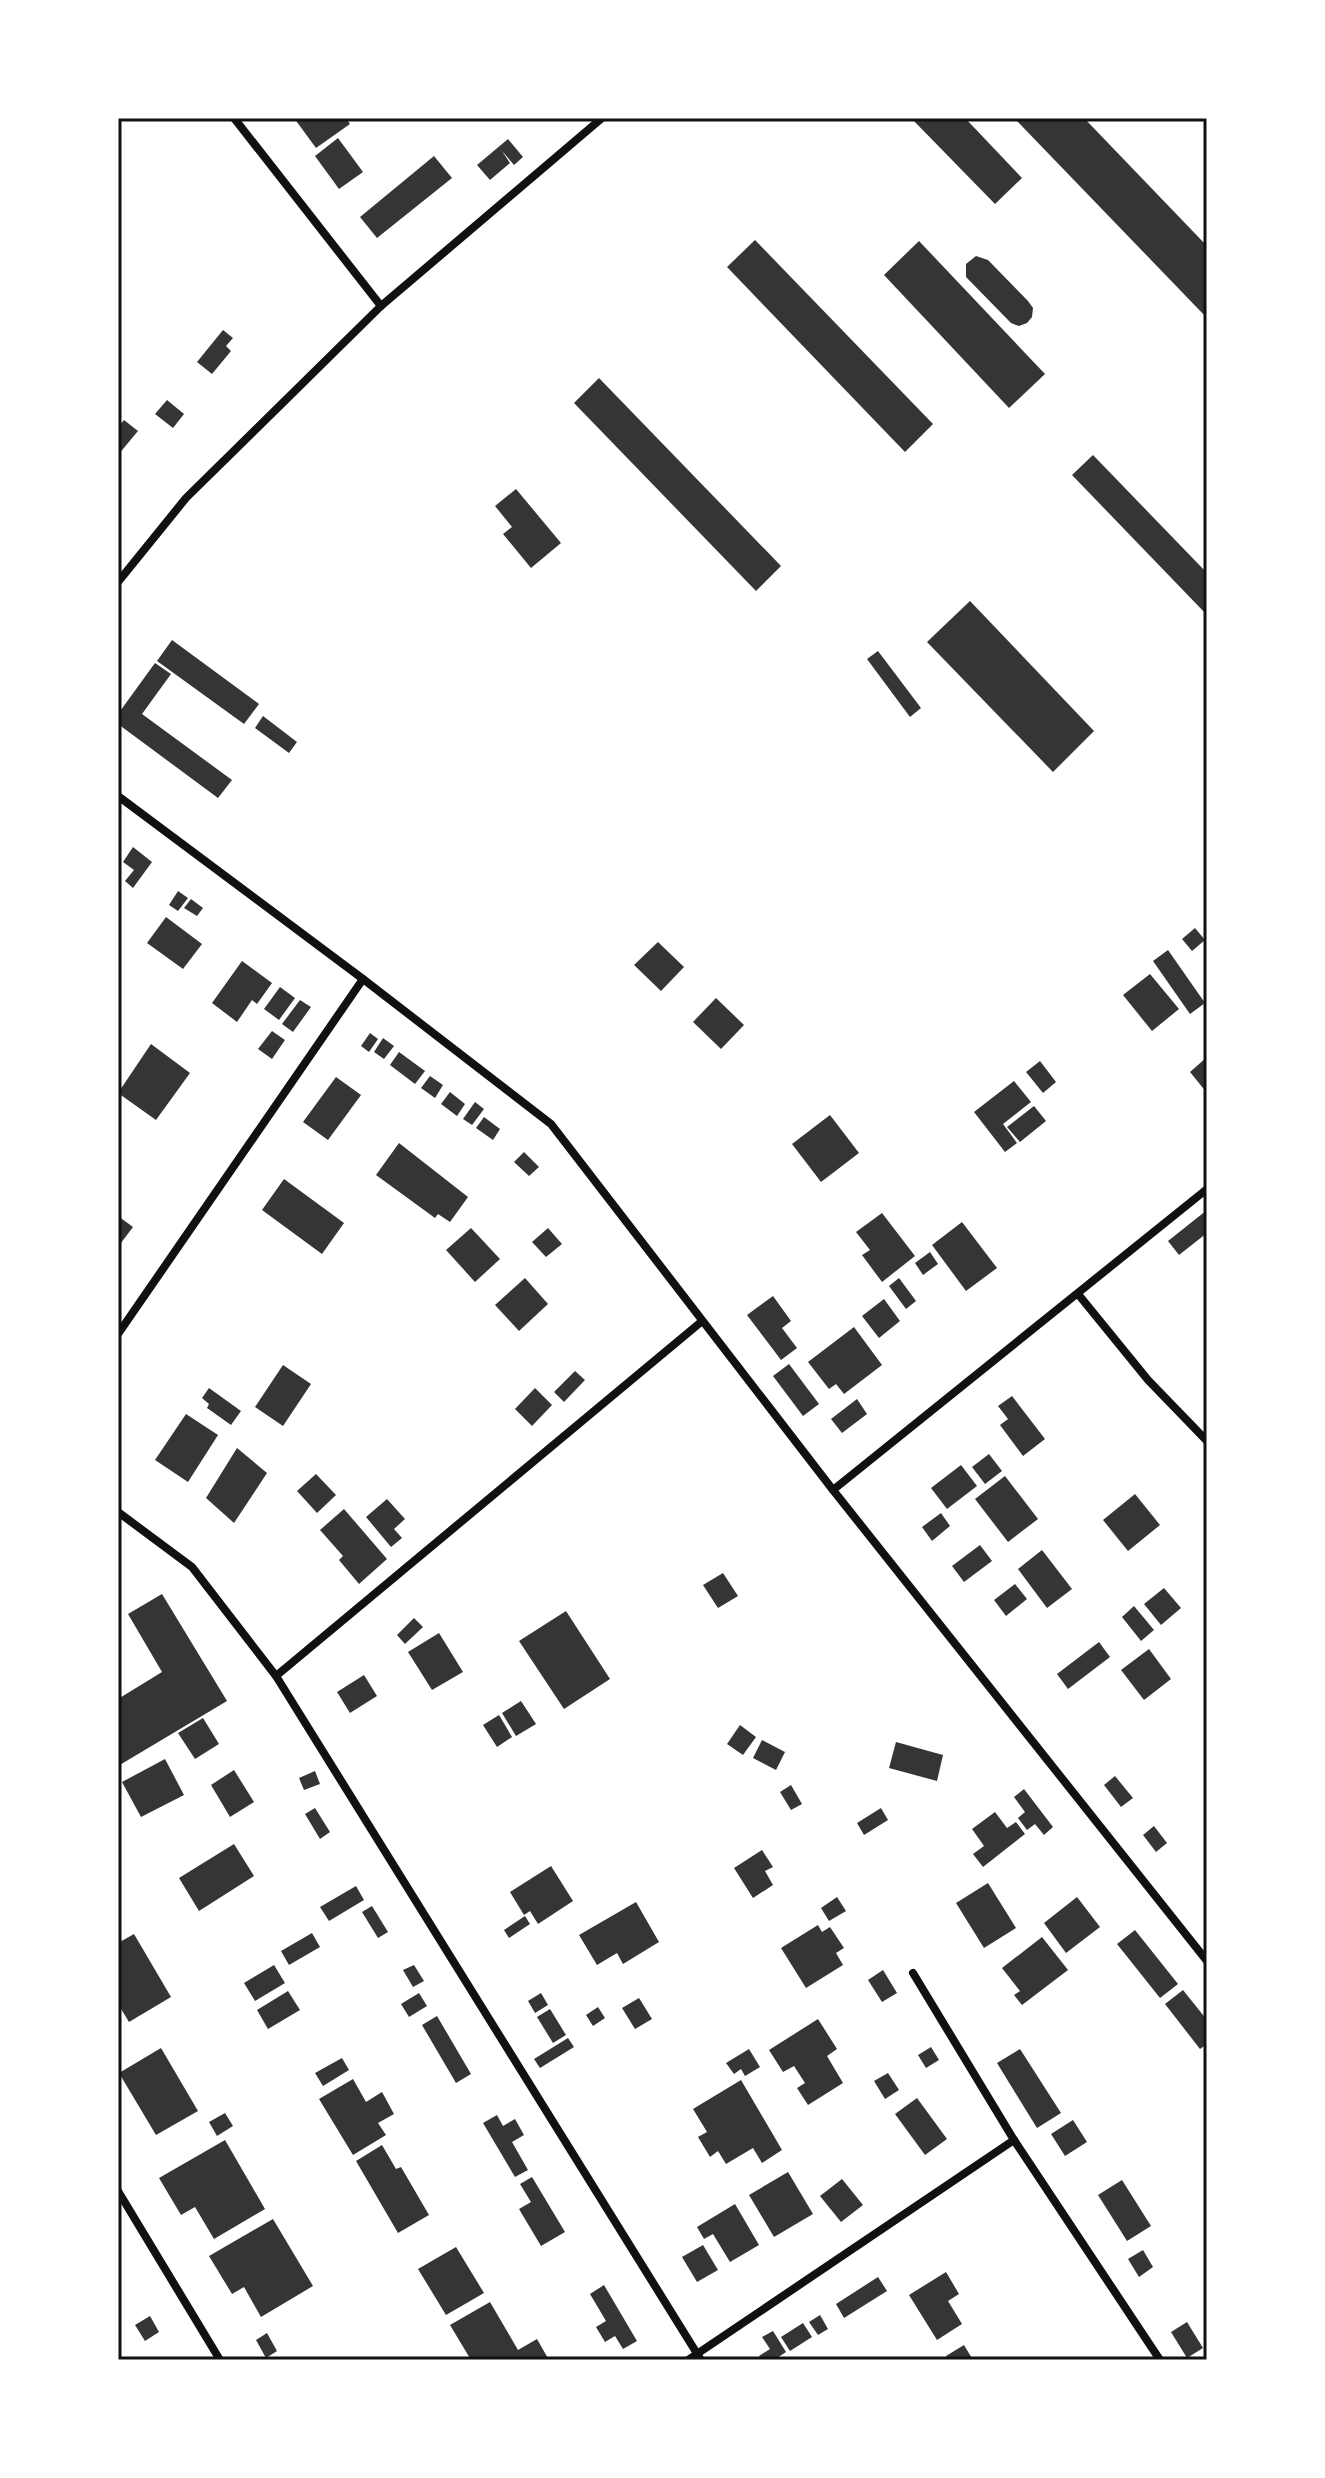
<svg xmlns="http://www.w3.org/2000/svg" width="1325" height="2478" font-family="Ubuntu,sans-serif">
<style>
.building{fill:#353535}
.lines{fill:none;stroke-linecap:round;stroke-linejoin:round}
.minor{stroke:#111;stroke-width:8}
.neatline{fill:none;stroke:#111;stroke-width:3}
</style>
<rect width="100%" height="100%" fill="#fff"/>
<!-- building -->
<g class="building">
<path d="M294,118H346L350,124L316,148Z"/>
<path d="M911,118H965L1022,178L995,204Z"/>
<path d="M1020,118H1084L1207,246V318L1017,121Z"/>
<path d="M338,138L363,172L339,189L315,156Z"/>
<path d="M508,139L523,157L514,165L502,151L510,163L490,180L477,165Z"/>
<path d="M434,156L452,178L377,238L360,217Z"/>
<path d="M755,240L933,424L905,452L727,267Z"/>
<path d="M919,241L1045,374L1009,408L884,275Z"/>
<path d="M976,256L988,260L1028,301L1033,308L1032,317L1027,323L1019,326L1011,323L966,277V264Z"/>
<path d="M223,330L233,338L226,346L231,351L212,374L197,362Z"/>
<path d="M599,378L781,566L756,591L574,403Z"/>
<path d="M167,400L184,414L173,428L155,414Z"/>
<path d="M124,420L138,431L118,455V427Z"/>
<path d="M1093,455L1207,573V615L1072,475Z"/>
<path d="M516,489L561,543L531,568L503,534L512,527L495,506Z"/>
<path d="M970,601L1094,731L1053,772L927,642Z"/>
<path d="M172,640L259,704L244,724L157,661Z"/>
<path d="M878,651L921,708L910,717L867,659Z"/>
<path d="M155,663L171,674L142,714L232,780L218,798L118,724V714Z"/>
<path d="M263,716L297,742L289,753L255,728Z"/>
<path d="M133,847L152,862L133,888L125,881L134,870L123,862Z"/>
<path d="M178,891L188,898L178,911L169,905Z"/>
<path d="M191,899L203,908L197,916L184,908Z"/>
<path d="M166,917L202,944L183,969L147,943Z"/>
<path d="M1195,928L1205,940L1192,951L1182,939Z"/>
<path d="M658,942L684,967L661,991L634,965Z"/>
<path d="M1168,950L1205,1003L1190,1014L1153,961Z"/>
<path d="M242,961L272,983L257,1004L252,1000L237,1022L212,1003Z"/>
<path d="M1150,974L1179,1009L1152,1031L1123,995Z"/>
<path d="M280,987L295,998L279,1020L264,1009Z"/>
<path d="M716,998L744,1025L721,1049L693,1022Z"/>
<path d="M300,1000L311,1007L293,1032L282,1024Z"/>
<path d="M272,1031L285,1040L272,1059L258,1049Z"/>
<path d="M370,1033L378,1039L369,1052L361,1046Z"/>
<path d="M383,1038L394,1046L384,1059L374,1052Z"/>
<path d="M151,1044L190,1073L156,1120L118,1093Z"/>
<path d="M399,1052L425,1071L415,1084L390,1065Z"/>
<path d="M1207,1057V1093L1190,1072Z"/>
<path d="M1040,1061L1056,1082L1043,1093L1026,1072Z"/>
<path d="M430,1076L443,1085L435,1098L421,1088Z"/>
<path d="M336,1077L361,1095L328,1140L303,1122Z"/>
<path d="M1014,1081L1031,1102L1003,1124L1017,1143L1005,1152L974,1112Z"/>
<path d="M450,1092L465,1104L457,1116L441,1104Z"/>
<path d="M475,1102L484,1109L472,1125L463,1119Z"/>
<path d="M1034,1106L1046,1121L1020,1142L1007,1127Z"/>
<path d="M830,1115L859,1153L821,1182L792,1144Z"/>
<path d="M484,1117L500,1129L493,1140L476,1128Z"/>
<path d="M399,1143L468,1197L450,1222L438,1214L435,1218L376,1175Z"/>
<path d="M524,1152L539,1167L529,1176L514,1162Z"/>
<path d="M284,1179L344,1223L322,1254L262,1210Z"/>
<path d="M1207,1210V1233L1179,1255L1168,1241Z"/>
<path d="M882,1213L915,1256L882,1282L862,1255L870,1250L856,1232Z"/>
<path d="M118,1216L133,1227L118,1247Z"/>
<path d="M962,1222L997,1268L966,1291L932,1245Z"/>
<path d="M471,1228L500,1259L475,1282L446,1250Z"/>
<path d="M548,1228L562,1244L546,1257L532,1242Z"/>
<path d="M930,1252L938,1264L923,1275L915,1263Z"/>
<path d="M525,1278L548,1304L519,1331L495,1305Z"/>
<path d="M899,1278L916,1301L906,1309L889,1286Z"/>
<path d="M773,1296L791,1321L782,1328L797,1348L781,1360L747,1315Z"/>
<path d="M884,1299L900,1321L879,1338L862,1316Z"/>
<path d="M854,1327L882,1365L844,1394L836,1384L829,1389L808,1362Z"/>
<path d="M789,1364L819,1404L803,1416L773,1376Z"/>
<path d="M283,1365L311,1384L283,1426L255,1407Z"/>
<path d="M575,1371L585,1380L564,1402L554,1392Z"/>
<path d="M209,1388L241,1411L231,1425L207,1408L209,1404L202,1398Z"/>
<path d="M535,1388L552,1405L532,1426L515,1409Z"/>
<path d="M1012,1396L1045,1439L1023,1456L1000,1425L1008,1419L998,1406Z"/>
<path d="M857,1399L867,1414L842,1433L831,1419Z"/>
<path d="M186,1414L218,1435L188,1482L155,1460Z"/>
<path d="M237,1448L267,1473L234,1523L206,1498Z"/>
<path d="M989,1454L1002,1471L985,1484L972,1467Z"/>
<path d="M961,1465L977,1486L947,1509L931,1488Z"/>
<path d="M316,1474L336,1495L317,1513L297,1491Z"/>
<path d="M1005,1476L1038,1519L1008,1542L975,1499Z"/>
<path d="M1135,1494L1160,1525L1128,1551L1103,1520Z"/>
<path d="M387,1499L405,1519L394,1529L402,1538L391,1547L366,1517Z"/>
<path d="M344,1509L387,1559L359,1584L339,1560L343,1556L320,1530Z"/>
<path d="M941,1513L950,1526L932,1541L922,1527Z"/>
<path d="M980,1545L992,1561L964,1582L952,1566Z"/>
<path d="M1042,1550L1072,1589L1047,1608L1018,1569Z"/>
<path d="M723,1573L738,1596L718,1608L703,1585Z"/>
<path d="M1015,1584L1027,1599L1006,1616L994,1600Z"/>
<path d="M1164,1588L1181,1608L1161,1625L1144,1604Z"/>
<path d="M162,1594L227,1701L118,1766V1699L162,1672L128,1614Z"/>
<path d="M1134,1606L1154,1630L1141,1641L1122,1617Z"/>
<path d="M566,1611L610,1679L564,1709L519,1641Z"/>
<path d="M414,1618L423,1627L405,1644L397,1635Z"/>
<path d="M439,1633L463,1672L432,1690L408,1652Z"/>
<path d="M1099,1642L1110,1657L1068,1689L1057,1674Z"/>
<path d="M1149,1649L1171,1679L1144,1700L1121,1670Z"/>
<path d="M364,1675L377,1696L350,1713L337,1692Z"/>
<path d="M521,1701L536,1724L516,1736L502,1713Z"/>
<path d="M499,1715L512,1737L497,1747L483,1725Z"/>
<path d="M203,1718L219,1744L195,1759L178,1733Z"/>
<path d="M740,1725L756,1737L743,1755L727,1744Z"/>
<path d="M762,1740L785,1752L776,1770L753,1758Z"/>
<path d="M896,1742L943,1755L937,1781L889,1768Z"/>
<path d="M165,1759L184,1795L141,1817L122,1782Z"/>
<path d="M234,1770L254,1802L230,1817L211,1785Z"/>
<path d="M315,1771L320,1784L304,1790L299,1778Z"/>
<path d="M1115,1776L1133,1798L1121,1807L1104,1785Z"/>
<path d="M791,1785L802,1804L791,1810L780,1792Z"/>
<path d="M1024,1789L1053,1827L1044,1835L1035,1824L1027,1830L1018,1818L1025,1812L1014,1797Z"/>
<path d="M315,1808L330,1832L320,1839L305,1814Z"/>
<path d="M881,1808L888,1820L864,1835L857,1823Z"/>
<path d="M995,1812L1007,1828L1016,1822L1025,1834L983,1867L973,1854L984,1846L972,1829Z"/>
<path d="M1154,1826L1167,1843L1156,1852L1143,1835Z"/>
<path d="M234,1844L254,1876L199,1911L179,1878Z"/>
<path d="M762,1850L773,1867L765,1871L773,1885L753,1898L734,1868Z"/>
<path d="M551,1866L573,1901L538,1924L530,1911L524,1915L510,1892Z"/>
<path d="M988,1883L1016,1928L984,1948L956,1903Z"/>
<path d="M356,1886L364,1900L329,1921L320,1907Z"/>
<path d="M837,1897L846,1911L829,1921L821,1908Z"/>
<path d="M1077,1897L1100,1927L1066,1953L1044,1923Z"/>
<path d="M636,1902L659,1942L623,1964L617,1953L597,1965L579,1935Z"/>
<path d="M372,1906L388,1932L378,1938L362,1912Z"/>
<path d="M525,1916L530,1924L509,1938L504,1930Z"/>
<path d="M818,1925L822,1932L830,1927L844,1948L836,1953L843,1965L806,1988L781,1948Z"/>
<path d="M1135,1930L1178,1984L1160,1998L1117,1944Z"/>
<path d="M312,1933L320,1947L289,1965L281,1951Z"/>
<path d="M134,1934L171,1997L129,2022L118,2004V1943Z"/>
<path d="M1042,1937L1068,1970L1022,2005L1014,1995L1020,1991L1002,1968Z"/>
<path d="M274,1965L285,1983L255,2001L244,1983Z"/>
<path d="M414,1965L424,1981L413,1987L403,1970Z"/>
<path d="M883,1970L897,1993L882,2002L868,1980Z"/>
<path d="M1183,1990L1207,2020V2044L1200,2049L1165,2004Z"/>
<path d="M288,1991L300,2010L268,2029L257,2010Z"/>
<path d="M419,1993L427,2006L409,2017L401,2004Z"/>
<path d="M541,1993L548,2005L535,2013L528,2001Z"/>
<path d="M639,1998L652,2019L635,2029L622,2008Z"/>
<path d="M598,2007L605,2018L593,2026L586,2015Z"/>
<path d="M550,2009L566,2035L553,2043L537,2017Z"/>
<path d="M437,2016L471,2074L456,2083L422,2025Z"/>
<path d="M818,2019L837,2049L827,2056L843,2083L808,2105L797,2088L805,2083L794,2066L783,2072L769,2050Z"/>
<path d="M568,2038L574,2047L540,2068L534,2059Z"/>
<path d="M931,2047L939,2060L926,2068L918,2055Z"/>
<path d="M161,2048L198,2111L156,2135L119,2073Z"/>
<path d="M749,2049L760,2067L745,2076L741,2069L734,2074L726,2063Z"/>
<path d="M1020,2049L1061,2113L1037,2128L997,2063Z"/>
<path d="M342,2058L349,2070L323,2086L315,2073Z"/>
<path d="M888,2073L899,2090L885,2099L874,2081Z"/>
<path d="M353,2079L366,2102L382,2092L394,2114L378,2123L386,2135L353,2155L319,2099Z"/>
<path d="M741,2080L782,2150L762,2163L753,2148L726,2164L718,2151L710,2157L698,2137L707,2132L693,2109Z"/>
<path d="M917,2098L947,2139L925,2155L895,2114Z"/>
<path d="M225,2113L233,2126L217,2136L209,2122Z"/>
<path d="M497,2115L503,2126L515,2119L524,2135L512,2142L528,2170L515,2177L483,2123Z"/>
<path d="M1073,2120L1087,2142L1065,2156L1051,2134Z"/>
<path d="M225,2140L265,2209L214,2239L195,2207L181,2215L159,2178Z"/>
<path d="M382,2145L396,2169L401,2167L429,2215L398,2233L356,2161Z"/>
<path d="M788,2172L813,2214L774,2237L749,2195Z"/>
<path d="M532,2177L565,2232L541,2246L519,2209L531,2202L520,2184Z"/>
<path d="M842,2179L863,2205L841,2222L820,2196Z"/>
<path d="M1122,2180L1151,2226L1127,2241L1098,2195Z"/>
<path d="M735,2204L759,2245L730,2262L713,2234L704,2239L697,2227Z"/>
<path d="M273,2219L313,2286L261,2317L244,2287L232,2294L209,2256Z"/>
<path d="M703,2245L718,2270L697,2282L682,2257Z"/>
<path d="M456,2247L484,2293L446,2315L418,2269Z"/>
<path d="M1143,2250L1153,2267L1139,2277L1128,2259Z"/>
<path d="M946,2272L959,2294L948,2301L962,2324L937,2340L909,2295Z"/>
<path d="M878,2277L887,2291L844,2318L836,2304Z"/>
<path d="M604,2285L637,2341L623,2349L615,2336L605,2342L596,2327L606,2321L590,2294Z"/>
<path d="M490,2302L518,2350L537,2339L549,2360H471L450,2325Z"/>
<path d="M820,2315L828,2329L818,2335L809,2322Z"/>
<path d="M150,2316L159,2332L145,2341L135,2325Z"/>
<path d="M1187,2322L1203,2348L1187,2358L1171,2332Z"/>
<path d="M803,2323L812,2337L790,2351L781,2337Z"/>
<path d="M773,2331L786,2352L774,2360H762L759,2356L770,2349L762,2337Z"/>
<path d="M267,2333L277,2351L266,2358L256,2340Z"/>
<path d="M964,2345L973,2360H948L946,2356Z"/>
</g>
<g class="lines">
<!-- minor -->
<g class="minor">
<path d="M234,118L381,306"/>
<path d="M118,582L186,498L381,306L602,118"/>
<path d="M118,796L363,979L551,1124L833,1490L1207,1961"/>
<path d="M1078,1294L1148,1380L1207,1441"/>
<path d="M118,1334L363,979"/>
<path d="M833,1490L1207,1189"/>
<path d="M118,1512L192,1567L276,1676L701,2360"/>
<path d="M276,1676L701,1322"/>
<path d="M913,1973L1014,2140L1160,2360"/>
<path d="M118,2191L220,2360"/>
<path d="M688,2360L1014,2140"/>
</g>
</g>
<!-- border -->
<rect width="1325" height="2478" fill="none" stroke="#ffffff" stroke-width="240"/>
<rect x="120" y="120" width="1085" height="2238" class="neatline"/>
</svg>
